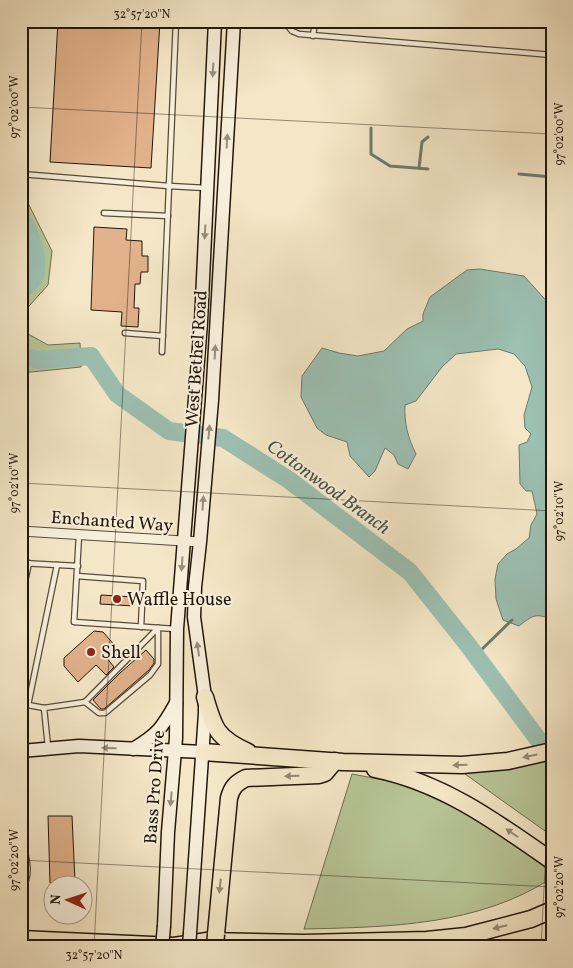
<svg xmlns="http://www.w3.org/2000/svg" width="573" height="968" font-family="Vollkorn,serif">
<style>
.green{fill:#b8c698;stroke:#6d6e52}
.water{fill:#9cc0b2;stroke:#6b7c6f}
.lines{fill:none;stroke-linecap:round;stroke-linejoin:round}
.stream{stroke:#6b7c6f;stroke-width:3}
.river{stroke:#9cc0b2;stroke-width:18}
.building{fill:#e1b28b;stroke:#22170b}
.lane-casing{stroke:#564b3a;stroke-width:7}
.street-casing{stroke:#564b3a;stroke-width:11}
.secondary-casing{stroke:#22170b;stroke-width:15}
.highway-casing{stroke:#22170b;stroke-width:19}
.lane{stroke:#f8efdb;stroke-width:4.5}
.street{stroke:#f8efdb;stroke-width:9}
.secondary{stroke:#f8efdb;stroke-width:12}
.highway{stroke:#f4e7c7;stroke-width:16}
.secondary-bridge-casing{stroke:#22170b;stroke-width:15;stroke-linecap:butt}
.highway-bridge-casing{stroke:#22170b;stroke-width:19;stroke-linecap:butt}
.secondary-bridge{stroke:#f8efdb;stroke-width:12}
.highway-bridge{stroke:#f4e7c7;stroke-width:16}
.oneway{fill:#988e7d}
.oneway2{fill:#968972}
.ticks{fill:none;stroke:#22170b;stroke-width:1;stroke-opacity:0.45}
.poi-dot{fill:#8f2418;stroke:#f8efdb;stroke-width:2}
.labels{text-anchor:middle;stroke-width:4;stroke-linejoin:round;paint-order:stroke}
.street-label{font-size:18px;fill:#22170b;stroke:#f8efdb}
.poi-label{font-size:18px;fill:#22170b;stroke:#f8efdb;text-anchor:start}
.water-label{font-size:19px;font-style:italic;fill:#4d5245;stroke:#f8efdb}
.neatline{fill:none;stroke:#22170b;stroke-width:2}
.ticks-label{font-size:12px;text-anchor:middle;fill:#22170b}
</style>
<rect width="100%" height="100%" fill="#f4e7c7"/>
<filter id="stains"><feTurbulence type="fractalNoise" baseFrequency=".004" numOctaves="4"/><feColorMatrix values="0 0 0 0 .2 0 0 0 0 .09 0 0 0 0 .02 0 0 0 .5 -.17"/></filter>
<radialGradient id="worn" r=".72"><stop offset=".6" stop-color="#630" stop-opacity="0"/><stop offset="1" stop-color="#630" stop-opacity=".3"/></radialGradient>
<!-- green -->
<g class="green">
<path d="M21,199L27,201L52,251L48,285L21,315Z"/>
<path d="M21,330L48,345L80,343L81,367L21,373Z"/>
<path d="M552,757V836L465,774Z"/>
<path d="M352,774L420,787L452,802L552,872V878C478,926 389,927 304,929Z"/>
</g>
<!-- water -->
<path class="water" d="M480,269L524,276L552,307V620C536,612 532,616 519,626L503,620L496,599L495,579L498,564L507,554L516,549L529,538L531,525L537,514L532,491H526L520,484L519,445L527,442L531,434L525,428L524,415L532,387L525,366L514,354L498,349L456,354L442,367L416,401L405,405C404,423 408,438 416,454L408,469L398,464L394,455L385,448L375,471L369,477L350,456L347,442L326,435L317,428L301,397L302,376L322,348L339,353L358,356L384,351L407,329L423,321V314L430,297L467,270Z"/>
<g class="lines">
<!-- stream -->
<g class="stream">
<path d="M371,128V154L390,166L428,169"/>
<path d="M419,168L422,142L428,137"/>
<path d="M519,174L552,177"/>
<path d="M475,656L512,620"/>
</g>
<!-- river -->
<g class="river">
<path d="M21,219C31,230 40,262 35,276C33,281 25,287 21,291"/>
<path d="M21,356L39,360L91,356L117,394L169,431L223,438L289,480L410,572L468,645L552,758"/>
</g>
</g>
<!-- building -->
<g class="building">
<path d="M58,21H160L151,168L50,162Z"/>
<path d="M94,227L127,229L126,240L142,241V256H148V272H141L140,284H135L134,308H139L138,327L121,326L122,312L91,310Z"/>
<path d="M101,595L134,597V606L100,604Z"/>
<path d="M94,631L103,632L116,647L106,657L114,667L106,675L96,665L78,682L64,666V658Z"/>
<path d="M146,650L154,659V663L149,670L104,709H101L93,700L120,673Z"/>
<path d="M48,816H72L75,882L50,883Z"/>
</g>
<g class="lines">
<defs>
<g id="lane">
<path d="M284,21L292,31L299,34L552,55"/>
<path d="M313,36L315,21"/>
<path d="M21,174L169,186L176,21"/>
<path d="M104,213L168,216"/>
<path d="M125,333L163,336"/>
<path d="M162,352L169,186L206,188"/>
<path d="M79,535L74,622L175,629"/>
<path d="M21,563L78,566"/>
<path d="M77,576L143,581L141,627"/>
<path d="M21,600L29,563"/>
<path d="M21,699L28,705L57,565"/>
<path d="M85,702L158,628"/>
<path d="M28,705L44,708"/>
<path d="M48,747L44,708L85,702L99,713H105L150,675L158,664V628"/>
<path d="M21,835C24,850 34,877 21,888"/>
</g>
<path id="street" d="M21,531L200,542"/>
<g id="secondary">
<path d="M133,749C158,734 162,728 176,703"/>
<path d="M21,751L79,746L203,752"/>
<path d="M164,926L168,832L176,738L177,629L201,322L215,21"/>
<path d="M190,933L205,713V697L194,617L195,587L200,542L212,400L234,21"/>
</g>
<g id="highway">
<path d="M205,697C214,729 217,738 248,752"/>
<path d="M203,752L343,762L462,765L508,761L552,751"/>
<path d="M375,769C443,783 495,821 552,861"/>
<path d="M216,934L229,798C232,787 236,783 246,778L319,775L325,773L335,761"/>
<path d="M21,939L174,946L207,941L304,943L427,940L466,936L531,919L552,910"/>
</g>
</defs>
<!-- lane casing -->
<use href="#lane" class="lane-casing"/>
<!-- street casing -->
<use href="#street" class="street-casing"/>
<!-- secondary casing -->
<use href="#secondary" class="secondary-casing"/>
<!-- highway casing -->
<use href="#highway" class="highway-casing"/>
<!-- lane -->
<use href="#lane" class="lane"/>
<!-- street -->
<use href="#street" class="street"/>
<!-- secondary -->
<use href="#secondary" class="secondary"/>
<!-- highway -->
<use href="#highway" class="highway"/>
<defs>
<g id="secondary-bridge">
<path d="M162,947L164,926"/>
<path d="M189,947L190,933"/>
</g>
<path id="highway-bridge" d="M215,947L216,934"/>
</defs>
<!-- secondary-bridge casing -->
<use href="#secondary-bridge" class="secondary-bridge-casing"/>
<!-- highway-bridge casing -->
<use href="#highway-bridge" class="highway-bridge-casing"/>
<!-- secondary-bridge -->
<use href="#secondary-bridge" class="secondary-bridge"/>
<!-- highway-bridge -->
<use href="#highway-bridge" class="highway-bridge"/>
</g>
<!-- one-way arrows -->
<defs><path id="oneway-solid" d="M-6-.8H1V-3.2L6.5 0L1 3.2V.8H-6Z" transform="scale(1.25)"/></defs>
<g class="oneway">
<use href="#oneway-solid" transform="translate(213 70) rotate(93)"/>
<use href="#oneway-solid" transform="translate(227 141) rotate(-87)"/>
<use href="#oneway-solid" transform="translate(205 232) rotate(93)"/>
<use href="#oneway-solid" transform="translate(215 352) rotate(-87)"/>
<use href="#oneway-solid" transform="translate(209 432) rotate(-85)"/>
<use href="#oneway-solid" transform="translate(203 503) rotate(-86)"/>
<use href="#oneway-solid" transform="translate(182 564) rotate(94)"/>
<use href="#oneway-solid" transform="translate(198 649) rotate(-98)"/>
<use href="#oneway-solid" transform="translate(109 748) rotate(-178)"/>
<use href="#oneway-solid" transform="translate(171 799) rotate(95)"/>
</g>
<g class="oneway2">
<use href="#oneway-solid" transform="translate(530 756) rotate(168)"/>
<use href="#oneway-solid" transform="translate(460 765) rotate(179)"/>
<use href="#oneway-solid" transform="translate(292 776) rotate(178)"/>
<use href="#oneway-solid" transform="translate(512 833) rotate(-145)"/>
<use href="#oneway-solid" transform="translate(220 886) rotate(96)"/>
<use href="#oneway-solid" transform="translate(500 927) rotate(166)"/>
</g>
<!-- ticks -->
<path class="ticks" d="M21,107L552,134M21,483L552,511M21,860L552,887M94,947L142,21M541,947L552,732"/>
<!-- markers -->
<g class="poi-dot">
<circle cx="117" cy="599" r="5"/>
<circle cx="91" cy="652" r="5"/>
</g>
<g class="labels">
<!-- street labels -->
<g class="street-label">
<text transform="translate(196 359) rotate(-86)" y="6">West Bethel Road</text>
<text transform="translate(112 521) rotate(4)" y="6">Enchanted Way</text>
<text transform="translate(154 787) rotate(-86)" y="6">Bass Pro Drive</text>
</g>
<!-- poi labels -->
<g class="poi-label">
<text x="127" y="605">Waffle House</text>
<text x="101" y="658">Shell</text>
</g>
<!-- water labels -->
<g class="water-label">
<text transform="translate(329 486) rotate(36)" y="7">Cottonwood Branch</text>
</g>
</g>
<!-- margin -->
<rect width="573" height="968" fill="none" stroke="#f4e7c7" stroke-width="55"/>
<!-- north arrow -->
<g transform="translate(68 900) rotate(273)"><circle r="24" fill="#f8efdb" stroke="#a29988"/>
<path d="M0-4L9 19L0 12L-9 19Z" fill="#8f2418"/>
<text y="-8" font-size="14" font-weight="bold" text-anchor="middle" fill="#22170b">N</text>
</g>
<rect x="28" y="28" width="518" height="912" class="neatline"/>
<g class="ticks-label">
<text x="142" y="18">32°57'20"N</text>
<text transform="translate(14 107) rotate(-90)" y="4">97°02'00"W</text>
<text transform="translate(559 134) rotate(-90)" y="4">97°02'00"W</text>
<text transform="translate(14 483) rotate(-90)" y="4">97°02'10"W</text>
<text transform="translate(559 511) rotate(-90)" y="4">97°02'10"W</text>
<text transform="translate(14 860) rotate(-90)" y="4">97°02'20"W</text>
<text transform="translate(559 887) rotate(-90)" y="4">97°02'20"W</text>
<text x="94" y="959">32°57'20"N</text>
</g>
<rect width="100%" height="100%" filter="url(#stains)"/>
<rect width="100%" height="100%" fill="url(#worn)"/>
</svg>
